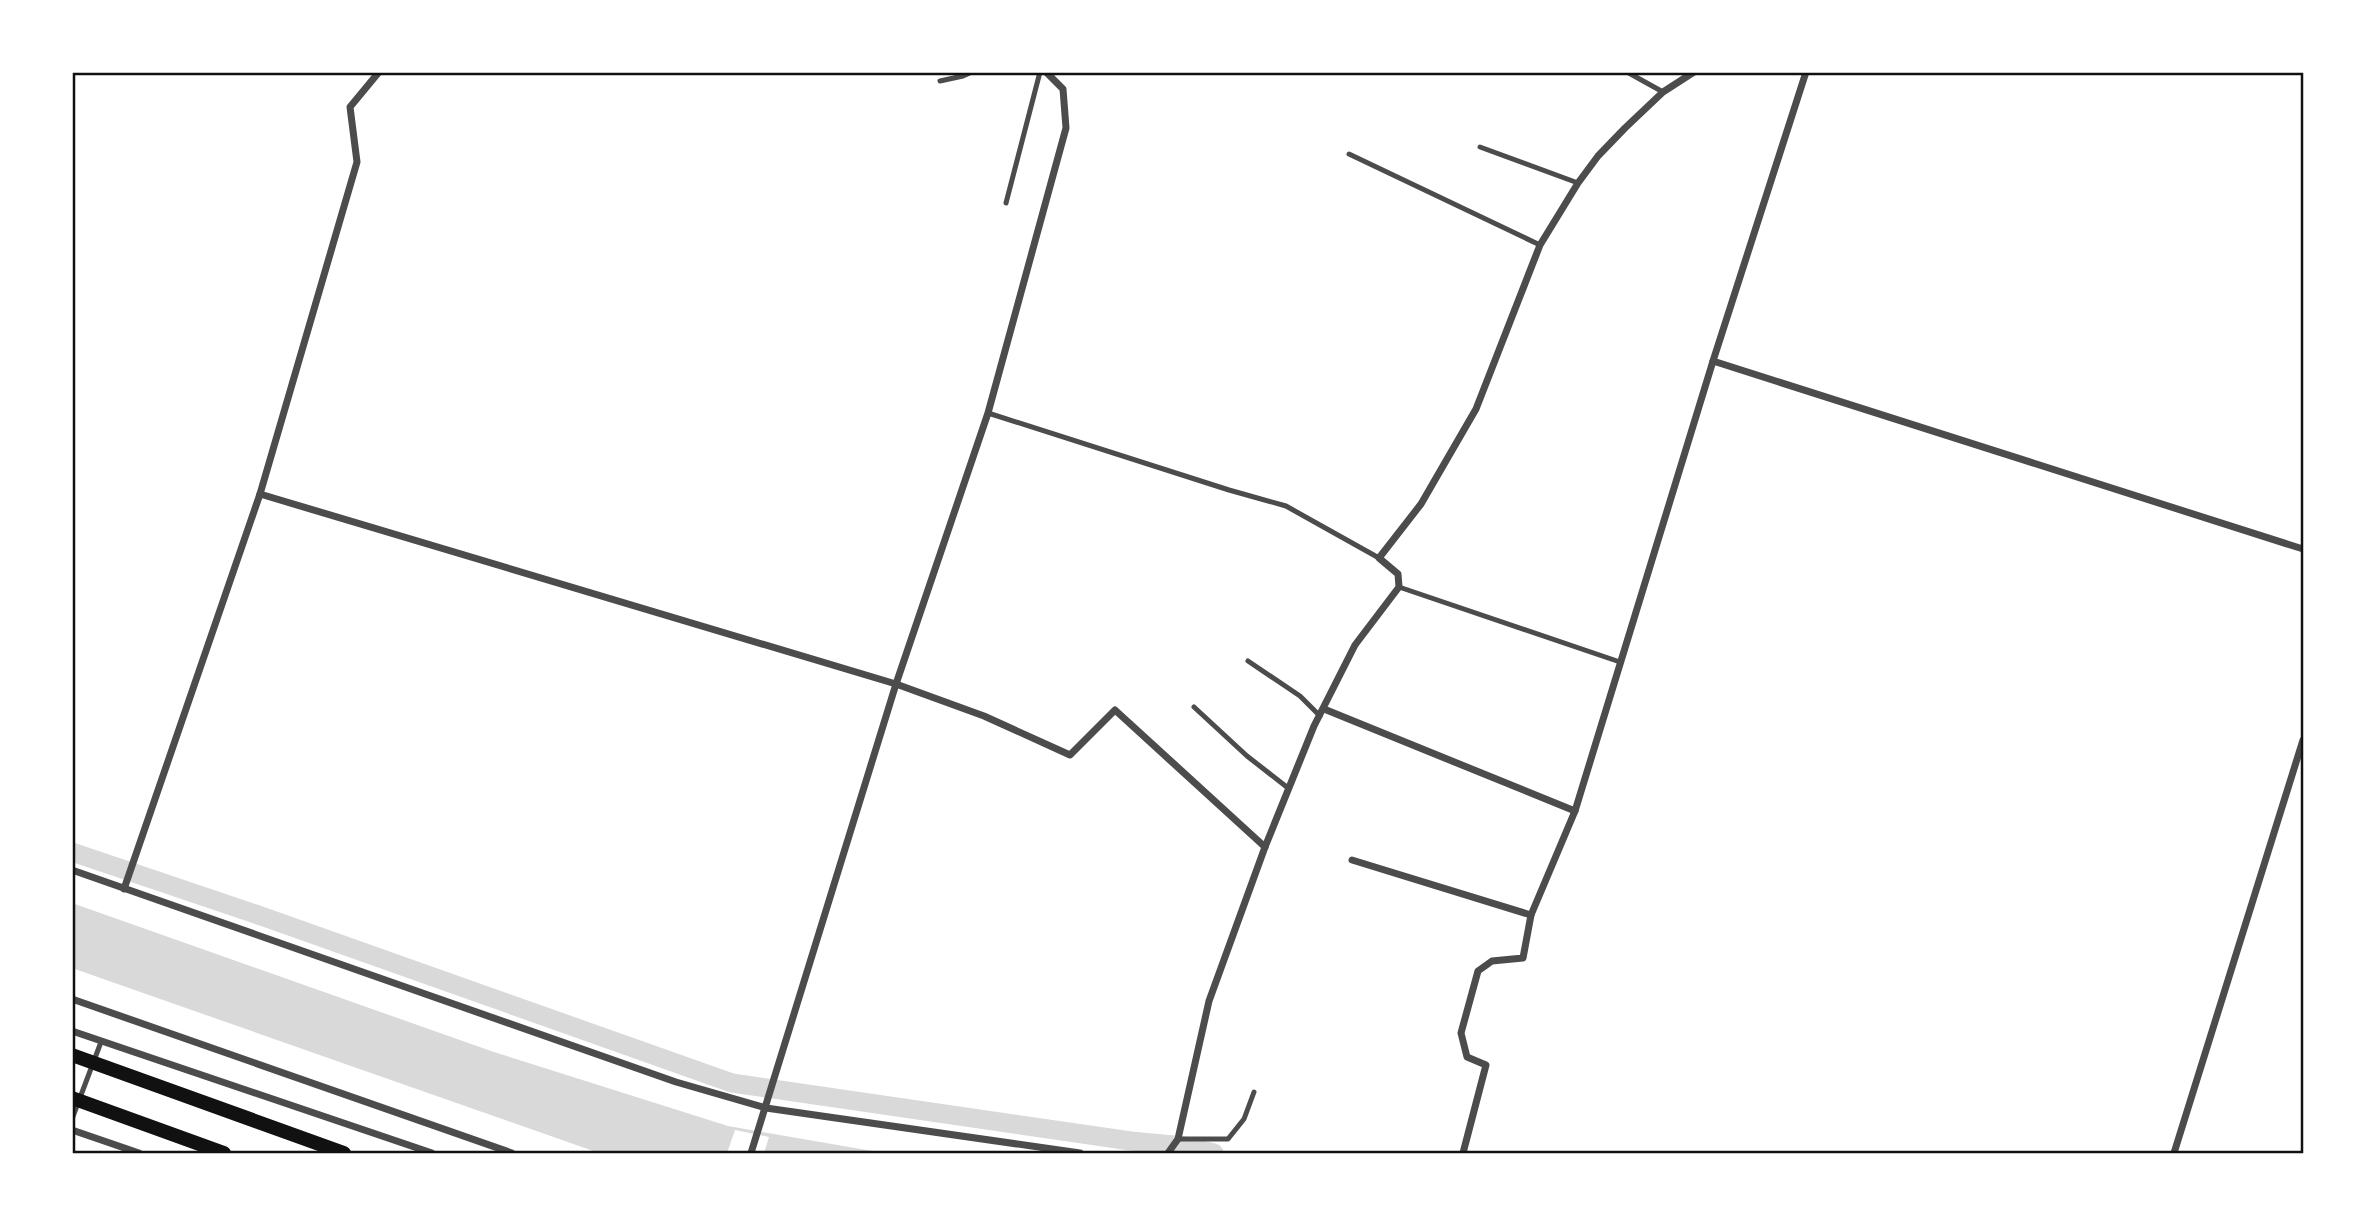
<svg xmlns="http://www.w3.org/2000/svg" width="2375" height="1225" font-family="Figtree,sans-serif">
<style>
.water{fill:#d9d9d9}
.pier{fill:#fff}
.lines{fill:none;stroke-linecap:round;stroke-linejoin:round}
.canal{stroke:#d9d9d9;stroke-width:19}
.service{stroke:#4c4c4c;stroke-width:5}
.minor{stroke:#4c4c4c;stroke-width:7}
.secondary{stroke:#111;stroke-width:14}
.neatline{fill:none;stroke:#111;stroke-width:2.5}
</style>
<rect width="100%" height="100%" fill="#fff"/>
<!-- water -->
<path class="water" d="M72,903L491,1051L728,1126L884,1153H599L72,968Z"/>
<!-- pier -->
<path class="pier" d="M735,1130L769,1137L764,1153H727Z"/>
<g class="lines">
<!-- canal -->
<path class="canal" d="M72,852L264,917L732,1083L1131,1141L1184,1146L1214,1153"/>
<!-- service -->
<g class="service">
<path d="M1627,72L1663,92"/>
<path d="M940,81L963,76L972,72"/>
<path d="M1480,147L1578,183"/>
<path d="M1349,154L1540,245"/>
<path d="M1006,203L1040,72"/>
<path d="M988,413L1229,490L1286,506L1379,558"/>
<path d="M1399,587L1620,662"/>
<path d="M1248,661L1300,696L1320,716"/>
<path d="M1194,707L1247,756L1288,788"/>
<path d="M72,1119L101,1042"/>
<path d="M1178,1139H1228L1244,1119L1254,1092"/>
</g>
<!-- minor -->
<g class="minor">
<path d="M1713,361L2303,549"/>
<path d="M260,494L896,684L984,716L1070,755L1115,710L1265,847"/>
<path d="M1324,709L1575,811"/>
<path d="M1352,860L1531,915"/>
<path d="M72,870L676,1082L766,1108L1080,1153"/>
<path d="M124,889L260,494L357,162L350,107L379,72"/>
<path d="M72,999L512,1153"/>
<path d="M72,1031L432,1153"/>
<path d="M72,1130L139,1153"/>
<path d="M751,1153L896,684L988,413L1066,128L1063,89L1046,72"/>
<path d="M1168,1153L1178,1139L1209,1001L1265,847L1314,726L1355,645L1399,587L1398,574L1379,558L1421,504L1476,409L1540,245L1578,183L1598,156L1625,128L1663,92L1694,72"/>
<path d="M1463,1153L1486,1065L1467,1057L1461,1033L1478,971L1492,961L1523,958L1531,915L1575,811L1713,361L1806,72"/>
<path d="M2174,1153L2303,740"/>
</g>
<!-- secondary -->
<g class="secondary">
<path d="M72,1055L344,1153"/>
<path d="M72,1098L224,1153"/>
</g>
</g>
<!-- border -->
<rect width="2375" height="1225" fill="none" stroke="#ffffff" stroke-width="147"/>
<rect x="74" y="74" width="2228" height="1078" class="neatline"/>
</svg>
